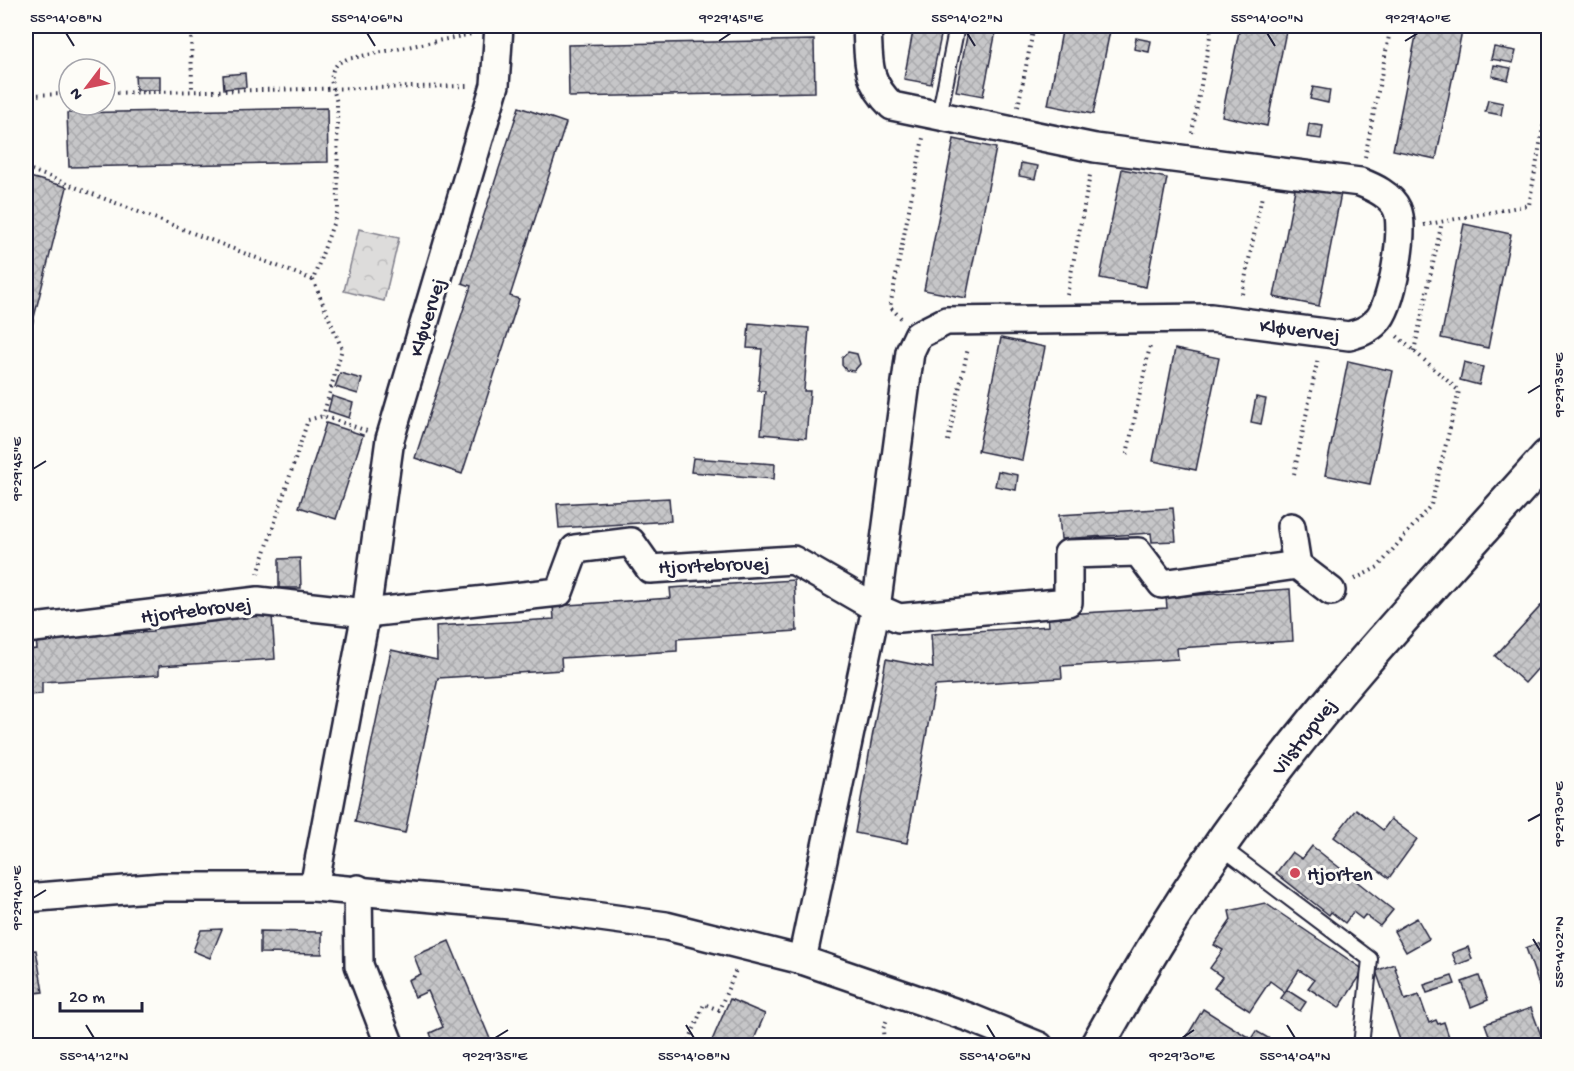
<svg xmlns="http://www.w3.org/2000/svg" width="1574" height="1071" font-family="'Gochi Hand',sans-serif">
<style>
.park{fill:url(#park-crowns);stroke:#807f8b;stroke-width:1.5}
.building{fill:url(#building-cross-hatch);stroke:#22223b;stroke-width:1.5}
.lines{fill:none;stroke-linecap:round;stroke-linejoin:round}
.service-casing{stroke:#22223b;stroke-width:18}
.minor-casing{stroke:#22223b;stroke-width:32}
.tertiary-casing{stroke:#22223b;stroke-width:38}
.path{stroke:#22223b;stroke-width:4;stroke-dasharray:1.5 4.5;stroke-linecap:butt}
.service{stroke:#fdfcf7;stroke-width:14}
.minor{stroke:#fdfcf7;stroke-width:27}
.tertiary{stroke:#fdfcf7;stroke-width:33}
.ticks{fill:none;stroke:#22223b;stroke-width:2}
.poi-dot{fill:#d1495b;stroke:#fdfcf7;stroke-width:2}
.labels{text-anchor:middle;stroke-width:6;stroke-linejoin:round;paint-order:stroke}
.street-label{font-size:21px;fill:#22223b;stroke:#fdfcf7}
.poi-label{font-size:21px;fill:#22223b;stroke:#fdfcf7;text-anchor:start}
.neatline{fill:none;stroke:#22223b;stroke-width:2}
.ticks-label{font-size:15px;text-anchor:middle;fill:#22223b}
</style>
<defs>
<pattern id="park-crowns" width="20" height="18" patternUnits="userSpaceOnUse" patternTransform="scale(1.5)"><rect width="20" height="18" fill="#dddcdb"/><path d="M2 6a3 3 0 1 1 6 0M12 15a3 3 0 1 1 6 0" fill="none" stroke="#bdbcbd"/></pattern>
<pattern id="building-cross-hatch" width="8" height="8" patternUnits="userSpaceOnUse" patternTransform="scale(1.5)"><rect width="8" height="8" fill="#c6c6c8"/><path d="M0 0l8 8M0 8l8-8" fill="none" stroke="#aaaaad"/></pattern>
</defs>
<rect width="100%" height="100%" fill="#fdfcf7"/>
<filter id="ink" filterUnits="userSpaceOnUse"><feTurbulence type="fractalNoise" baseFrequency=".0167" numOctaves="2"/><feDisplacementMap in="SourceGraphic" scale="12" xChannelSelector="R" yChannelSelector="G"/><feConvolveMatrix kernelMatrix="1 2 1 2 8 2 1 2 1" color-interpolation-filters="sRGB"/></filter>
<g filter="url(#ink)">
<!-- park -->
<path class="park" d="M359,229L399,238L384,301L344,291Z"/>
<!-- building -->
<g class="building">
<path d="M914,26H943L931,84L904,79Z"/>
<path d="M969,26H997L983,96L956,91Z"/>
<path d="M1063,26H1111L1093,114L1048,105Z"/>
<path d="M1240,26H1287L1267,126L1222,116Z"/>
<path d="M1418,26H1463L1436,159L1393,150Z"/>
<path d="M1136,38L1151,41L1149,52L1134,49Z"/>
<path d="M814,40L815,92L569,97L568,45Z"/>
<path d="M1494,47L1516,51L1513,63L1491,59Z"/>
<path d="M1494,65L1511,68L1508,80L1492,76Z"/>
<path d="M245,73L246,87L224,89L223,75Z"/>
<path d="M135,76H160V90H136Z"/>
<path d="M1313,87L1330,90L1328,103L1310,99Z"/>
<path d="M1488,100L1503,103L1501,115L1485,112Z"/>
<path d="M519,107L566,123L510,296L519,299L462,474L415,458L471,286L462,283Z"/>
<path d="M327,108L328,162L69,167L67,113Z"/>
<path d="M1309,124L1323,126L1321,139L1307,137Z"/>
<path d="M954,139L996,148L966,298L924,290Z"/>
<path d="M1021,163L1038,166L1035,179L1019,176Z"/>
<path d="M1122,169L1167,178L1146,287L1100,278Z"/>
<path d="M26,176L67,187L26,349Z"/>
<path d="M1296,184L1341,193L1319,306L1274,297Z"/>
<path d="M1464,224L1511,234L1488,348L1441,338Z"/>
<path d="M749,323L809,328L804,391H810L806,438L761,434L765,391H758L762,349L747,348Z"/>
<path d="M1001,338L1045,347L1022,460L978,451Z"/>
<path d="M1175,349L1219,358L1196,470L1153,461Z"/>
<path d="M848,352L857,354L860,364L854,371L846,370L842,365V358Z"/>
<path d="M1348,361L1393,371L1370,484L1325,475Z"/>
<path d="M1464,362L1483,367L1479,385L1460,380Z"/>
<path d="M340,373L362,379L358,394L335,387Z"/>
<path d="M332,396L353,403L349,418L328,411Z"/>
<path d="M1256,397L1266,399L1261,424L1251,422Z"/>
<path d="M326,423L363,435L336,519L299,507Z"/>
<path d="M693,458L775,464L774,479L691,472Z"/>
<path d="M998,471L1018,475L1016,490L995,486Z"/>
<path d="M669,498L671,521L559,528L557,504Z"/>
<path d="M1173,508L1176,541L1152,542L1151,533L1061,539L1059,515Z"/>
<path d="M300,558L301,588H279V559Z"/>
<path d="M794,580L797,631L677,639V651L561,658L562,670L438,678L405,833L355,822L391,650L437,660L436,626L554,619L553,606L671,598L670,588Z"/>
<path d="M1290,589L1293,641L1177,648L1178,659L1061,666L1062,678L935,686L907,843L855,833L886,659L933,668L931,634L1049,626L1048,615L1167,608L1166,597Z"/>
<path d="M1548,598V657L1525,683L1495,656Z"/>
<path d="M272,615L275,659L159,666V675L42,682V694L26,695V650L37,649L36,639L153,632L152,622Z"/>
<path d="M1356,809L1383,830L1391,819L1417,839L1389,878L1334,837Z"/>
<path d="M1312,846L1393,910L1380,926L1365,915L1362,919L1353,912L1345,923L1331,912L1329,915L1276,873L1292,852L1302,859Z"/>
<path d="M1265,903L1364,970L1339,1008L1308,988L1314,980L1299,970L1285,992L1270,981L1250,1011L1214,988L1222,977L1210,968L1223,950L1214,945L1231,920L1229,911Z"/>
<path d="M1417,918L1429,939L1406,952L1394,931Z"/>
<path d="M222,929L210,958L193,951L201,930Z"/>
<path d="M260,931L322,932V954L260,953Z"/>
<path d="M449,941L493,1046H435L430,1033L443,1027L428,991L415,997L408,980L421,974L414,956Z"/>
<path d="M1538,943L1548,966V985L1540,988L1526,948Z"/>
<path d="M1468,947L1472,959L1457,965L1452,953Z"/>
<path d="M36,950L43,992L26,994V951Z"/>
<path d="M1394,964L1405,1000L1419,995L1429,1023L1436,1020L1438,1024L1444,1022L1452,1046H1402L1376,971Z"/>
<path d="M1452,976L1455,984L1427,993L1424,985Z"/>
<path d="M1479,976L1488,1000L1471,1007L1462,982Z"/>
<path d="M1287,990L1306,1002L1300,1011L1281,998Z"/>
<path d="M730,999L765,1014L751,1046H692L695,1039L710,1045Z"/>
<path d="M1531,1008L1545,1046H1493L1485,1024Z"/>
<path d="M1203,1009L1251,1039L1256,1031L1270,1039L1266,1046H1188L1183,1043Z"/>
</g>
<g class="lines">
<defs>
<g id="service">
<path d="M939,116L957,26"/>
<path d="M1220,846L1370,959L1361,1046"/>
</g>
<g id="minor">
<path d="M1291,527L1297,565"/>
<path d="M26,629L258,601L366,613L559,592L575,549L631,542L650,569L793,560L876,608L899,618L1068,602V554L1138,552L1162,584L1297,565L1331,591"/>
<path d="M314,887L366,613L390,439L495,85L499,26"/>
<path d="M358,889L359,965L390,1046"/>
<path d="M26,898L162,887H314L520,906L666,926L802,960L968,1017L1039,1046"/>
<path d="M802,960L876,608L910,352L918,335L946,321L1211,318L1349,336C1359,333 1369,330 1377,321C1392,307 1406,228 1397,209C1391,195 1373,187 1360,182L1095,148L892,106C865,80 869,61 867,26"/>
</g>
<path id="tertiary" d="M1097,1046C1144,962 1190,885 1247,808C1338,683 1446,571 1548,456"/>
</defs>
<!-- service casing -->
<use href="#service" class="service-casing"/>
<!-- minor casing -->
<use href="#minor" class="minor-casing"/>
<!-- tertiary casing -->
<use href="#tertiary" class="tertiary-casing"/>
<!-- path -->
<g class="path">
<path d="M191,26L192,91"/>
<path d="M524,28L706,26"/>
<path d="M105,93L467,86"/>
<path d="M26,95L69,94"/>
<path d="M1018,107L1034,26"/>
<path d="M1192,133L1212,26"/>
<path d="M1365,157L1391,26"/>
<path d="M26,168L313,280L338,210L337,103L331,80L333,70L338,63L347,59L472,34"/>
<path d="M1424,225L1529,205L1548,100"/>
<path d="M313,280L342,349L323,416"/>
<path d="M1242,294L1262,196"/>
<path d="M1067,295L1090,175"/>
<path d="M901,318L890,307L923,138"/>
<path d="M1414,351L1442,222"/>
<path d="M948,441L968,348"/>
<path d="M1127,454L1150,346"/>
<path d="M1294,474L1318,358"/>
<path d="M258,574L308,420L323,416L367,431"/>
<path d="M1355,579L1378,567L1431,505L1459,391L1397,336"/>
<path d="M687,1046L704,1004L719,1010L736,970"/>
<path d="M884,1046L883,1029L888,1017"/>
</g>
<!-- service -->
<use href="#service" class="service"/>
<!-- minor -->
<use href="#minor" class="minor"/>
<!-- tertiary -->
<use href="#tertiary" class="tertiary"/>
</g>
</g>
<!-- ticks -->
<path class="ticks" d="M66,33L74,46M367,33L375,46M967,33L975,46M1267,33L1275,46M719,41L731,33M1405,41L1418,33M1528,393L1541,385M33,469L46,461M1528,821L1541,814M33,898L46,890M1533,939L1541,952M86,1025L94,1038M686,1025L694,1038M987,1025L995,1038M1287,1025L1295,1038M495,1038L508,1030M1182,1038L1194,1030"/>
<!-- markers -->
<circle class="poi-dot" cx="1295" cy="873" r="6"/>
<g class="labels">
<!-- street labels -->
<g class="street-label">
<text transform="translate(426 317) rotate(-73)" y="7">Kløvervej</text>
<text transform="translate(1300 329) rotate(7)" y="7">Kløvervej</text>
<text transform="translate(714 564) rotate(-2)" y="7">Hjortebrovej</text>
<text transform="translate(196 609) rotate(-7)" y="7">Hjortebrovej</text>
<text transform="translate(1303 736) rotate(-52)" y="7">Vilstrupvej</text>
</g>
<!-- poi labels -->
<g class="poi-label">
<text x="1307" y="880">Hjorten</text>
</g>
</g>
<!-- margin -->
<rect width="1574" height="1071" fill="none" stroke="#fdfcf7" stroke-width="66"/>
<!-- north arrow -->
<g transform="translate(87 87) rotate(238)"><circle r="28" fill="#fdfcf7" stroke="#a5a5ac" stroke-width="1.5"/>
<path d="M0-4.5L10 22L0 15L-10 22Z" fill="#d1495b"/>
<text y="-9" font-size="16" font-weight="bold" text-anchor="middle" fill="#22223b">N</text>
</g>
<!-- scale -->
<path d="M60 1002v9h82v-9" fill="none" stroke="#22223b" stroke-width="3"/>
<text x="69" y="1002" font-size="18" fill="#22223b" stroke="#fdfcf7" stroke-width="4.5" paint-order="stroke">20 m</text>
<rect x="33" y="33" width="1508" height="1005" class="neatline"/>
<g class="ticks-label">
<text x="66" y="22">55°14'08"N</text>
<text x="367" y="22">55°14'06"N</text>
<text x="731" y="22">9°29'45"E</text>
<text x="967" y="22">55°14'02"N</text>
<text x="1267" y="22">55°14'00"N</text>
<text x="1418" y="22">9°29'40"E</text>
<text transform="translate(1558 385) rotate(-90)" y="5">9°29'35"E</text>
<text transform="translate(16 469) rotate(-90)" y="5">9°29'45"E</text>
<text transform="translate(1558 814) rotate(-90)" y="5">9°29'30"E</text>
<text transform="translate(16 898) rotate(-90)" y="5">9°29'40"E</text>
<text transform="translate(1558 952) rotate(-90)" y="5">55°14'02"N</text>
<text x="94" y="1060">55°14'12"N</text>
<text x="495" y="1060">9°29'35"E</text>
<text x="694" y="1060">55°14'08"N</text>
<text x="995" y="1060">55°14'06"N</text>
<text x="1182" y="1060">9°29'30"E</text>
<text x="1295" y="1060">55°14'04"N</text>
</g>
</svg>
